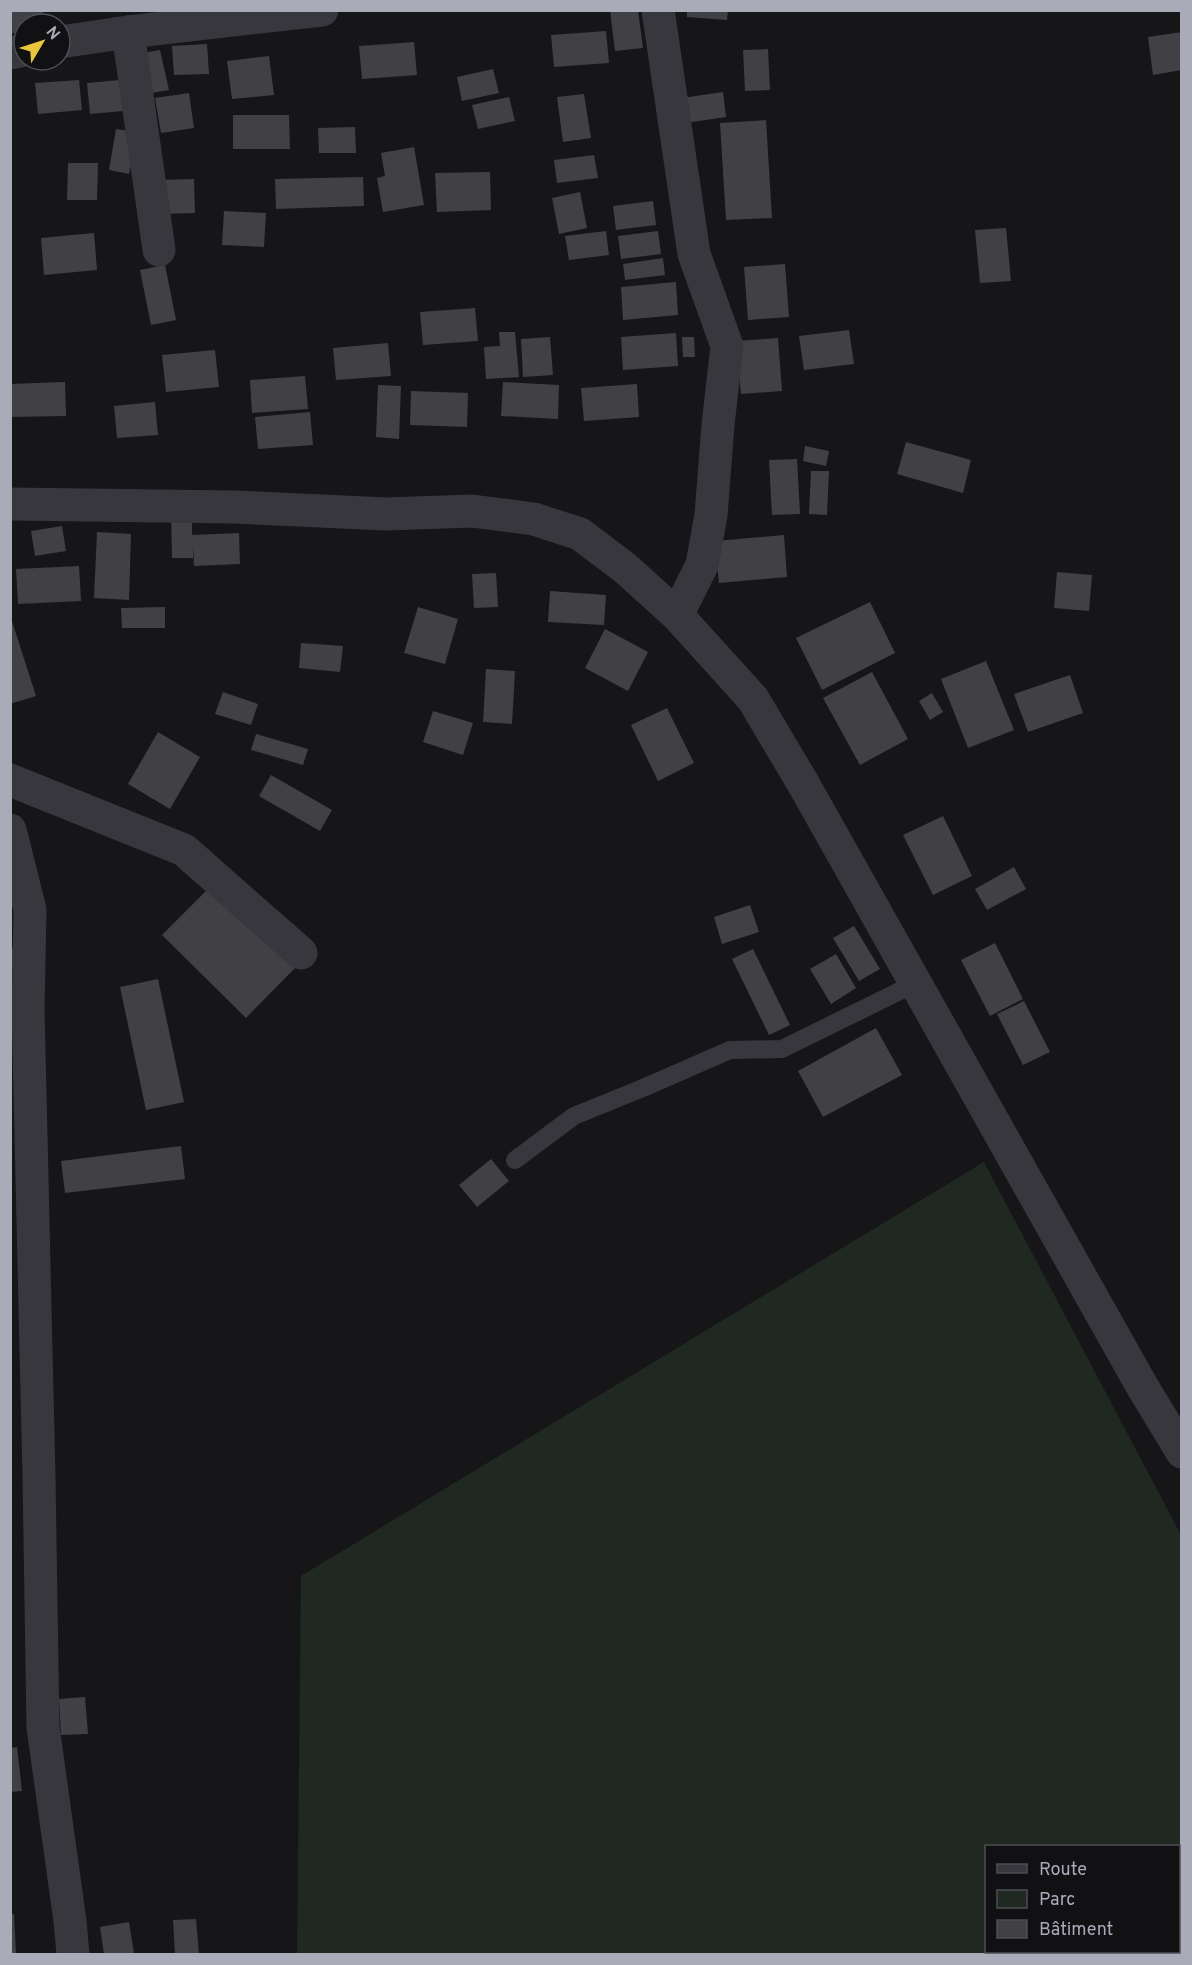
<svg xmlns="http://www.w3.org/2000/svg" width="1192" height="1965" font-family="Overpass,sans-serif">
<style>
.green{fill:#202822;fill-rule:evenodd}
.building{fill:#414045}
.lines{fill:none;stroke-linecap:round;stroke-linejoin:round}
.lane{stroke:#37373d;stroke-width:18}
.street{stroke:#37373d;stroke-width:33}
</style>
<rect width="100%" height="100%" fill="#161618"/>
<!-- green -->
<path class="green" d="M984,1162L1181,1535V1954H297L301,1576ZM986,1846H1178V1952H986Z"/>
<!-- building -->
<g class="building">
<path d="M10,10H42L46,24H24V30L10,34Z"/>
<path d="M610,10H638L643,48L615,51Z"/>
<path d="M687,10H728L727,20L687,17Z"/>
<path d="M606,31L609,63L554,67L551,35Z"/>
<path d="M1182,32V70L1153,75L1148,37Z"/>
<path d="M414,42L417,75L362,79L359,46Z"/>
<path d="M207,44L209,74L174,75L172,46Z"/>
<path d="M768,49L770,90L745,91L743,50Z"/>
<path d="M160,50L169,90L146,94L138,54Z"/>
<path d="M269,56L274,95L232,99L227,61Z"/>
<path d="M493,69L499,93L462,101L457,77Z"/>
<path d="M131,79L134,110L90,114L87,83Z"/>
<path d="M79,80L82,110L38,114L35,83Z"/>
<path d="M723,92L726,117L685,123L682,98Z"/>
<path d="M189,93L194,128L161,133L155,98Z"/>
<path d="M584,94L591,138L563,142L557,97Z"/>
<path d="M509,97L515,121L478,129L472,105Z"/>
<path d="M233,115H289L290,149H233Z"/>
<path d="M766,120L772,218L726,220L720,123Z"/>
<path d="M355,127L356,153H319L318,128Z"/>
<path d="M116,129L136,132L129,174L109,170Z"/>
<path d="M414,147L424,205L383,212L377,178L385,176L381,153Z"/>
<path d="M594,155L598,178L557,183L554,160Z"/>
<path d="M68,163H98L97,200H67Z"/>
<path d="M490,172L491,210L437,212L435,173Z"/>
<path d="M363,177L364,206L276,209L275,179Z"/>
<path d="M194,179L195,213L162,214L161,180Z"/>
<path d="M580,192L587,228L559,234L552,198Z"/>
<path d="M653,201L656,225L616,230L613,206Z"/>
<path d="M224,211L266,213L264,247L222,245Z"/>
<path d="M1006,228L1011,281L980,283L975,230Z"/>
<path d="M606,231L609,255L569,260L565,236Z"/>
<path d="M658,231L661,254L621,259L618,236Z"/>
<path d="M94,233L97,270L44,275L41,238Z"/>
<path d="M663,258L665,275L625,280L623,264Z"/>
<path d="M785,264L789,317L748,320L744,267Z"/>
<path d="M165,265L176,320L151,325L140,270Z"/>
<path d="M676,282L678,315L623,320L621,287Z"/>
<path d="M475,308L478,341L423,345L420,312Z"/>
<path d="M849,330L854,364L804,370L799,336Z"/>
<path d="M499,332H515L519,377L486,379L484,347L500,346Z"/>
<path d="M676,333L678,366L623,370L621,337Z"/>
<path d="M550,337L553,375L523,377L521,339Z"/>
<path d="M682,337H694L695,357H683Z"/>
<path d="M778,338L782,391L741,394L736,341Z"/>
<path d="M388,343L391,376L336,380L333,348Z"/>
<path d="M215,350L219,387L166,392L162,355Z"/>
<path d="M305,376L308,409L252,413L250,380Z"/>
<path d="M65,382L66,416L10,417V384Z"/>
<path d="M503,382L559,385L558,419L501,416Z"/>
<path d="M637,384L639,417L584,421L581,388Z"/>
<path d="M378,385L401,386L399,439L376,437Z"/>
<path d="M411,391L468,393L467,427L410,425Z"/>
<path d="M155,402L158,435L117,438L114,406Z"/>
<path d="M310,412L313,445L258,449L255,417Z"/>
<path d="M906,442L971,460L963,493L897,474Z"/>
<path d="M805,446L829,451L826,466L803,461Z"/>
<path d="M797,459L800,514L772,515L769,460Z"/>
<path d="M811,471H829L827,515L809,514Z"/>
<path d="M171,511H192V535L239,533L240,564L194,566L193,544V558H172Z"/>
<path d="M62,526L66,551L35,556L31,531Z"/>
<path d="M97,532L131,534L129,600L94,598Z"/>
<path d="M784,535L787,577L719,583L715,541Z"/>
<path d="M79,566L81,601L18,604L16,569Z"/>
<path d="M1057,572L1092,575L1089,611L1054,608Z"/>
<path d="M496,573L498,607L474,608L472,574Z"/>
<path d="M550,591L606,595L604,625L548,622Z"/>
<path d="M870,602L895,653L822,690L796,638Z"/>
<path d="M165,607V628H122L121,608Z"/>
<path d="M418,607L458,619L445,664L404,653Z"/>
<path d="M10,615L36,696L10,704Z"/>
<path d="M605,629L648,652L628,691L585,668Z"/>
<path d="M301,643L343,646L340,672L299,668Z"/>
<path d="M986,661L1014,730L968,748L941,679Z"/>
<path d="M486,669L515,671L512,724L483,722Z"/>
<path d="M872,672L908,739L860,765L823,698Z"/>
<path d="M1070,675L1083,713L1028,732L1014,694Z"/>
<path d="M223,692L258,704L251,725L215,714Z"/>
<path d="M932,693L943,712L930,720L919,701Z"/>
<path d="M667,708L694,763L658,781L631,725Z"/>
<path d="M433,711L473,723L463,755L423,742Z"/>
<path d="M158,732L200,757L170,809L128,784Z"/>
<path d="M256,734L308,749L303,765L251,750Z"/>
<path d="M271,775L332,810L320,831L259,796Z"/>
<path d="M943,816L972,876L933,895L903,835Z"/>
<path d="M1014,867L1026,889L987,910L975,889Z"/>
<path d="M211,886L295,968L246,1018L162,935Z"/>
<path d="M750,905L759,932L722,944L714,917Z"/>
<path d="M854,926L880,969L859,981L833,938Z"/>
<path d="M10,939L18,968L10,969Z"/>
<path d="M995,943L1023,999L990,1016L961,960Z"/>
<path d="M753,949L790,1025L769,1035L732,959Z"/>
<path d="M836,954L856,988L831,1004L810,969Z"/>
<path d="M158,979L184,1102L146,1110L120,987Z"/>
<path d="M1024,1001L1050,1052L1023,1065L997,1014Z"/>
<path d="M876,1028L902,1075L823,1117L798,1071Z"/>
<path d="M181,1146L185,1179L65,1193L61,1161Z"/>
<path d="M491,1159L509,1181L477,1207L459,1185Z"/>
<path d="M85,1697L88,1734L61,1735L59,1699Z"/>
<path d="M17,1747L22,1791L10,1792V1748Z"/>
<path d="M10,1914H14L16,1954H10Z"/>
<path d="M196,1919L199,1954H175L173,1920Z"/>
<path d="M129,1922L134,1954H104L100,1927Z"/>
</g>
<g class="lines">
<!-- lane -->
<path class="lane" d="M515,1160L574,1116L643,1088L730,1050L782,1049L916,983"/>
<!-- street -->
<g class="street">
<path d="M658,10L694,254L727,346L718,425L711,515L702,565L677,615"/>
<path d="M128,32L159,250"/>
<path d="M60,42L128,32L322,10"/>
<path d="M10,53L24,50"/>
<path d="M10,504L235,507L386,514L472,511L534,519L580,534L625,568L677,615L753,699L804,785L1142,1386L1182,1452"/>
<path d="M10,780L184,850L301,953"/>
<path d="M10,830L30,910L28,1009L39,1477L43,1727L70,1921L73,1954"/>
</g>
</g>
<!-- border -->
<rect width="1192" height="1965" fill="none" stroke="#a9abb8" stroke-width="24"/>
<!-- legend -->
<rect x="985" y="1845" width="195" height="108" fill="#111113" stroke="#4e4f55" stroke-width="1.5"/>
<rect x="997" y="1864" width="30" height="9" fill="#37373d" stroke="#4e4f55" stroke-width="1.5"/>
<text x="1039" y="1875" font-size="18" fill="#a9abb8">Route</text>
<rect x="997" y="1890" width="30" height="18" fill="#202822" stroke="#4e4f55" stroke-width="1.5"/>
<text x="1039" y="1905" font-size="18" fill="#a9abb8">Parc</text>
<rect x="997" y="1920" width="30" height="18" fill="#414045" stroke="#4e4f55" stroke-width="1.5"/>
<text x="1039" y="1935" font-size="18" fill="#a9abb8">Bâtiment</text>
<!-- north arrow -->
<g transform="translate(42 42) rotate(51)"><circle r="28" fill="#111113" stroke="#4e4f55" stroke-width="1.5"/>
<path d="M0-4.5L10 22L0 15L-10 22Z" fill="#ecc63a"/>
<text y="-9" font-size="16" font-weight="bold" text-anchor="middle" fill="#a9abb8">N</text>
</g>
</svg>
